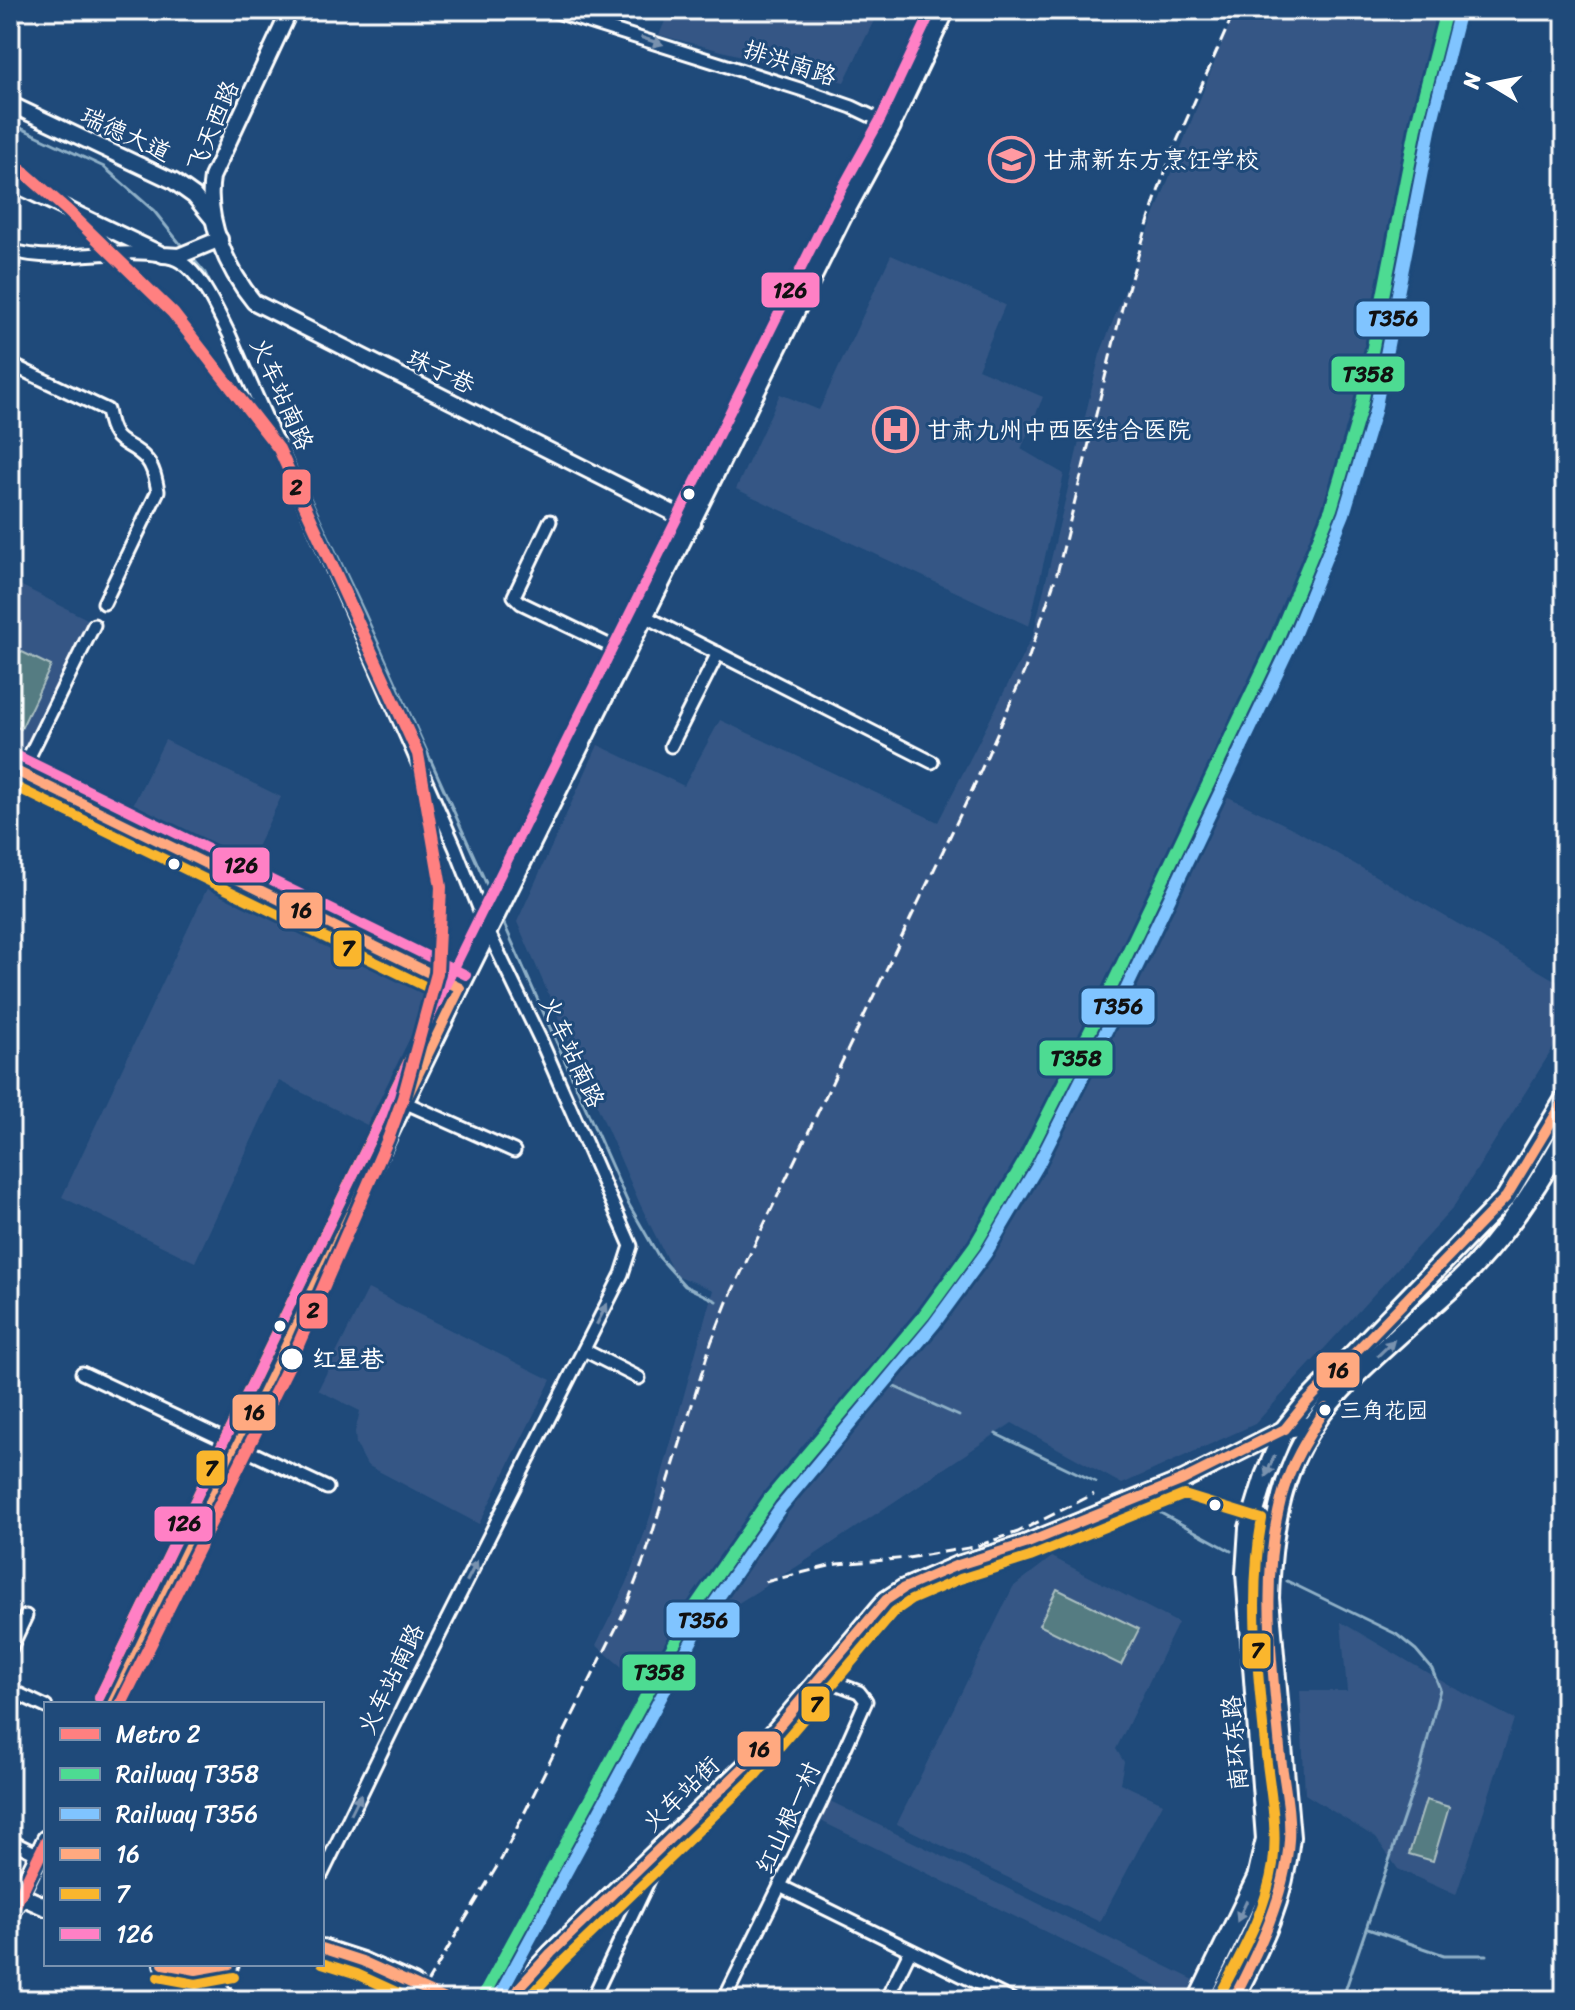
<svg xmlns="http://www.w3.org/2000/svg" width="1575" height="2010" font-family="Sriracha,'LXGW WenKai TC',sans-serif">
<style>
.built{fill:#355785}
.green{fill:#557c82;stroke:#aabec0;stroke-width:2}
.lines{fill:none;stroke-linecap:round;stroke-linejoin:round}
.stream{stroke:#8fb0c7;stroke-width:3}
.secondary-tunnel{stroke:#41658e;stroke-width:16;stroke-dasharray:16 8;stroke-linecap:butt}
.minor-casing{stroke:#fff;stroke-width:17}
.tertiary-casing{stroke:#fff;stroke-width:20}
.secondary-casing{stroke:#fff;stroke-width:22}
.trunk-casing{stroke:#fff;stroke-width:24}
.minor{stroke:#1f4a7a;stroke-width:11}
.tertiary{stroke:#1f4a7a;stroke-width:14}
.secondary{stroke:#1f4a7a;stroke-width:16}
.trunk{stroke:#1f4a7a;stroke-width:18}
.rail{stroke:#fff;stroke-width:3;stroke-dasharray:12 6;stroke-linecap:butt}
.bus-1-casing{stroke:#1f4a7a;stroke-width:16}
.bus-2-casing{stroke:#1f4a7a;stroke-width:16}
.bus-3-casing{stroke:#1f4a7a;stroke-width:16}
.bus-1{stroke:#ffa980;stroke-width:10}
.bus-2{stroke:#fab62d;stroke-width:10}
.bus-3{stroke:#ff80c5;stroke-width:10}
.rail-1-casing{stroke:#1f4a7a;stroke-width:18}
.rail-2-casing{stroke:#1f4a7a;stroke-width:18}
.rail-1{stroke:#4ddb92;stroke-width:12}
.rail-2{stroke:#80c4ff;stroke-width:12}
.metro-1-casing{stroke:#1f4a7a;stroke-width:18}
.metro-1{stroke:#ff8080;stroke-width:12}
.oneway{fill:#7992af}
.bus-dot{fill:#fff;stroke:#1f4a7a;stroke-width:3}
.labels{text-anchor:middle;stroke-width:6;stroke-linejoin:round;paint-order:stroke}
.bus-label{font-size:22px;fill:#fff;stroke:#1f4a7a;text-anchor:start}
.street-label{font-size:24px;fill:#fff;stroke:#1f4a7a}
.poi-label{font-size:24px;fill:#fff;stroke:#1f4a7a;text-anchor:start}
.stop-label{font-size:24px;font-weight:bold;fill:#fff;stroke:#1f4a7a;text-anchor:start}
.line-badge{stroke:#1f4a7a;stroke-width:3}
.pale-badge-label{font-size:22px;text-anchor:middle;font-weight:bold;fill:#111}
</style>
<rect width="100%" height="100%" fill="#1f4a7a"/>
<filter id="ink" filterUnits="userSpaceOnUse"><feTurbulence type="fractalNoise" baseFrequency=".0125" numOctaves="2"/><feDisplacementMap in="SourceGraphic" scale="16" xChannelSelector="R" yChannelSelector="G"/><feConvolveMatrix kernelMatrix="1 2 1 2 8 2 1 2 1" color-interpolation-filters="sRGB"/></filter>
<g filter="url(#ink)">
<!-- built -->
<g class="built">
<path d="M670,10H879L844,82L659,35Z"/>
<path d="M1235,10H1468L1435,105L1368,421L1314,581L1214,790L1296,830L1565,986V1029L1452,1209L1255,1424L1122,1484L1012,1423L801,1564L706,1623L648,1689L596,1645L627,1583L651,1514L713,1290L674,1274L640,1204L517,922L598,745L684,786L720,720L938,822L1033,635L1100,354Z"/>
<path d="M891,255L1005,305L978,369L1043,397L1021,449L1064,474L1029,626L736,489L780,394L819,410Z"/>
<path d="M10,580L91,621L21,760L10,755Z"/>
<path d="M165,740L281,797L244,874L127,817Z"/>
<path d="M210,882L433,991L367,1125L279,1081L195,1262L62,1197Z"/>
<path d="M368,1289L551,1380L479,1524L367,1465L356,1444L355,1432L360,1411L318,1390Z"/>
<path d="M1052,1557L1178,1623L1116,1749L1124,1762L1120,1783L1163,1803L1100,1922L897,1824L1013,1587Z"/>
<path d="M1341,1622L1450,1686L1514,1719L1456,1895L1398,1869L1376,1838L1305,1794L1300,1691H1347Z"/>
<path d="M830,1801L1194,1980L1184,2000L821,1821Z"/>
</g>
<!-- green -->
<g class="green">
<path d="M18,650L51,666L21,729L10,724V667Z"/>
<path d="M1057,1589L1139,1629L1121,1665L1039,1625Z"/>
<path d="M1426,1800L1449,1807L1433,1861L1409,1854Z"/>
</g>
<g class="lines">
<!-- stream -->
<g class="stream">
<path d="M10,123L104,167L154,211L185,250"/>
<path d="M190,255L205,273L216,296"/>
<path d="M256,383L365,614L495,903"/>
<path d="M501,917L628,1203L659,1257L685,1286L716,1301"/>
<path d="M886,1383L959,1416"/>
<path d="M996,1434L1096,1482"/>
<path d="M1146,1505L1231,1551"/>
<path d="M1287,1581L1396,1634L1416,1650L1432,1669L1440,1689L1421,1766L1342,2000"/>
<path d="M1368,1929L1444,1955H1487"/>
</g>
<!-- secondary-tunnel -->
<path class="secondary-tunnel" d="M414,1984L448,2000"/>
<defs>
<g id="minor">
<path d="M550,10L803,90L852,107L892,126"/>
<path d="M10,250C23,254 39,256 53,256C86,257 154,245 181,262C203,276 217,311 229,334L455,847L488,931L541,1041L631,1246L622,1274L407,1699L322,1874"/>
<path d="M10,364L107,410C114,451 127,437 147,460C154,468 156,481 158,491L104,603"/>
<path d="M550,521L514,596L521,603L627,654"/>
<path d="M646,617L932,762"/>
<path d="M671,746L718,653"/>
<path d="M21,773L94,625"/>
<path d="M404,1102L514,1151"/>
<path d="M584,1350L639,1378"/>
<path d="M82,1373L327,1488"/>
<path d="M10,1650L26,1616"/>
<path d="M10,1690L46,1707"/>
<path d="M10,1841L39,1855"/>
<path d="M780,1886L1012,2000"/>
<path d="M200,1971L233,2000"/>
<path d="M592,2000L663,1850"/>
<path d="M724,2000L820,1804L866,1701L859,1692L820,1677"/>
<path d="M886,2000L910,1951"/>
</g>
<g id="tertiary">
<path d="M290,10L212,177C205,220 227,269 254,302L693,523"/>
<path d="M10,104L173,181L194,196L212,218"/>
<path d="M892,126L947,10"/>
<path d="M10,182L163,255L179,256L220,239"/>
</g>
<g id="secondary">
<path d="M10,768L460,988"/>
<path d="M112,1704L460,988L842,218L892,126"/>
<path d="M19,1895L46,1907"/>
<path d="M10,1914L46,1839"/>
<path d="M322,1948L362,1961L414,1984"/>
<path d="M163,1964C185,1973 208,1971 230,1964"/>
<path d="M508,2000L551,1953L744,1767L886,1600L904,1588L955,1566L1025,1544L1183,1480L1285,1429L1313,1425"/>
</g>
<g id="trunk">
<path d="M1198,2000L1257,1878L1266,1839L1246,1573L1249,1528L1265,1476L1285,1429L1306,1403L1506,1197L1565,1099"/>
<path d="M1233,2000C1263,1942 1283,1903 1290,1837L1269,1598C1271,1538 1279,1475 1314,1424C1340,1386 1377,1355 1411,1324C1432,1305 1455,1287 1474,1266C1510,1227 1539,1184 1565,1137"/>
</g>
</defs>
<!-- minor casing -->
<use href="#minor" class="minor-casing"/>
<!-- tertiary casing -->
<use href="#tertiary" class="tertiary-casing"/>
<!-- secondary casing -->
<use href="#secondary" class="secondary-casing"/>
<!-- trunk casing -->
<use href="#trunk" class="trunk-casing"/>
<!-- minor -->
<use href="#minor" class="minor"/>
<!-- tertiary -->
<use href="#tertiary" class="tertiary"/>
<!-- secondary -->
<use href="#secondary" class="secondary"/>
<!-- trunk -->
<use href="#trunk" class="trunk"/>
<!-- rail -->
<g class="rail">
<path d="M765,1582L837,1564L908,1558L974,1547L1018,1532L1094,1494"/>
<path d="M417,2000L502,1858L624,1612L646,1554L711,1343L727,1302L974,786L1024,672L1058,570L1122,308L1155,200L1173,150L1235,10"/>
</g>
<defs>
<g id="bus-1">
<path d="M10,768L460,988L112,1704"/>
<path d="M10,1914L46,1839"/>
<path d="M322,1948L362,1961L448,2000"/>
<path d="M163,1964L196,1970L230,1964"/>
<path d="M508,2000L551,1953L744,1767L886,1600L904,1588L955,1566L1025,1544L1183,1480L1285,1429L1306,1403L1506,1197L1565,1099"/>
<path d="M1233,2000C1259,1949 1285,1898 1289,1840C1291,1810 1283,1779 1280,1749C1272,1664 1259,1573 1284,1489C1293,1459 1310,1434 1326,1408"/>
</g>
<g id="bus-2">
<path d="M10,784L441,994L99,1698"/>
<path d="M322,1963L357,1974L414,2000"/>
<path d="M158,1977L196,1984L234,1977"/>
<path d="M527,2000L561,1963L754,1777L895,1611L911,1600L960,1579L1030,1557L1184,1495L1262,1519C1248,1597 1258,1677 1266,1755C1270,1791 1278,1828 1273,1864C1266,1911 1242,1952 1221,1993"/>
</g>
<g id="bus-3">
<path d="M16,755L466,975"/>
<path d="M99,1698L447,982L829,212L880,120L932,10"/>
</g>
</defs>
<!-- bus-1 casing -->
<use href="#bus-1" class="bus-1-casing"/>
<!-- bus-2 casing -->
<use href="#bus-2" class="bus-2-casing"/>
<!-- bus-3 casing -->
<use href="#bus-3" class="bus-3-casing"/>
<!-- bus-1 -->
<use href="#bus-1" class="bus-1"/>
<!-- bus-2 -->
<use href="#bus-2" class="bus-2"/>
<!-- bus-3 -->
<use href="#bus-3" class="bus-3"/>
<defs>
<path id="rail-1" d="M481,2000L692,1611L770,1498L924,1315L975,1245L1025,1160L1099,1013L1276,642L1331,509L1361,408L1417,123L1446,10"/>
<path id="rail-2" d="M497,2000L704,1618L781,1507L934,1324L986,1253L1037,1167L1112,1019L1289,648L1344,514L1375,411L1431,125L1459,14"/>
</defs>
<!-- rail-1 casing -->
<use href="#rail-1" class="rail-1-casing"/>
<!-- rail-2 casing -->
<use href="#rail-2" class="rail-2-casing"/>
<!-- rail-1 -->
<use href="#rail-1" class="rail-1"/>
<!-- rail-2 -->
<use href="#rail-2" class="rail-2"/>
<defs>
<g id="metro-1">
<path d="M10,160L68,211L173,313L279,449L418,754L441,887L437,973L403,1098L388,1139L292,1359L121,1704"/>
<path d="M10,1915L46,1842"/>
</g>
</defs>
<!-- metro-1 casing -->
<use href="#metro-1" class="metro-1-casing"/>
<!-- metro-1 -->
<use href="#metro-1" class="metro-1"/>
</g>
<!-- one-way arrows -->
<defs><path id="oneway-solid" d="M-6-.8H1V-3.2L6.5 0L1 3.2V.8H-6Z" transform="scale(2)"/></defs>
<g class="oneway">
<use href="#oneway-solid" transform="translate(652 41) rotate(18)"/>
<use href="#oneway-solid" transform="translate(602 1314) rotate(-63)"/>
<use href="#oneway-solid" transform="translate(1386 1348) rotate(-44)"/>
<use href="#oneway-solid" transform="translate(1270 1466) rotate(113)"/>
<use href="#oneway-solid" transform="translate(472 1571) rotate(-63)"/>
<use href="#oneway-solid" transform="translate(356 1804) rotate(-64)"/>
<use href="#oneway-solid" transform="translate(1242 1911) rotate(115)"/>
</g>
</g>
<!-- icons -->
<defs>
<symbol id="university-ring" viewBox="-11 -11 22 22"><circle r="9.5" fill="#1f4a7a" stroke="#ff9aa2" stroke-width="1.5"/><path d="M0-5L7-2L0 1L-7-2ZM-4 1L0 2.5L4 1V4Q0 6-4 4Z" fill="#ff9aa2"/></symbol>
<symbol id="hospital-ring" viewBox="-11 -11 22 22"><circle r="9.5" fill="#1f4a7a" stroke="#ff9aa2" stroke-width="1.5"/><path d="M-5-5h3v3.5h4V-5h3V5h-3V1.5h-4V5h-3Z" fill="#ff9aa2"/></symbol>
</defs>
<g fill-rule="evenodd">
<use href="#university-ring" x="986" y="134" width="51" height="51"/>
<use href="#hospital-ring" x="870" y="404" width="51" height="51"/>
</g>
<!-- markers -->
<g class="bus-dot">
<circle cx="689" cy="494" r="7"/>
<circle cx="174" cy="864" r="7"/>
<circle cx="280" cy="1326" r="7"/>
<circle cx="292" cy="1359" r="12"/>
<circle cx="1325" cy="1410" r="7"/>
<circle cx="1215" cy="1505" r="7"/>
</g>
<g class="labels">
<!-- bus labels -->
<g class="bus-label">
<text x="1340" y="1418">三角花园</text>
</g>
<!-- street labels -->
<g class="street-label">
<text transform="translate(790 63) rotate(18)" y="8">排洪南路</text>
<text transform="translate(213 126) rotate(-67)" y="8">飞天西路</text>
<text transform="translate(126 134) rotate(25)" y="8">瑞德大道</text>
<text transform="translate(441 371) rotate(26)" y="8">珠子巷</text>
<text transform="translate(282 394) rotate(66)" y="8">火车站南路</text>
<text transform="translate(572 1052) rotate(65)" y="8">火车站南路</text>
<text transform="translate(391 1679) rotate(-64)" y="8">火车站南路</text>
<text transform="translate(1235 1743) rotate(-95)" y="8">南环东路</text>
<text transform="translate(681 1794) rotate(-44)" y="8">火车站街</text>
<text transform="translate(788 1818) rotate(-65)" y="8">红山根一村</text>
</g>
<!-- poi labels -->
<g class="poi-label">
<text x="1043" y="168">甘肃新东方烹饪学校</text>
<text x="927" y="438">甘肃九州中西医结合医院</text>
</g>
<!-- stop labels -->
<g class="stop-label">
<text x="312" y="1367">红星巷</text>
</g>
</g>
<g class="line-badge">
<rect x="760" y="271" width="61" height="38" rx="8" fill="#ff80c5"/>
<rect x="1355" y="300" width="76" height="38" rx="8" fill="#80c4ff"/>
<rect x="1330" y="355" width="76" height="38" rx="8" fill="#4ddb92"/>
<rect x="281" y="468" width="31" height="38" rx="8" fill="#ff8080"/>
<rect x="211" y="846" width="60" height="38" rx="8" fill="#ff80c5"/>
<rect x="278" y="891" width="46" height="39" rx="8" fill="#ffa980"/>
<rect x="332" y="929" width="31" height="39" rx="8" fill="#fab62d"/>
<rect x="1080" y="987" width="76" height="39" rx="8" fill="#80c4ff"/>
<rect x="1038" y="1039" width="76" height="38" rx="8" fill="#4ddb92"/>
<rect x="298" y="1292" width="31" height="38" rx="8" fill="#ff8080"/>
<rect x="1315" y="1351" width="46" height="38" rx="8" fill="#ffa980"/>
<rect x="231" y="1393" width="46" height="39" rx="8" fill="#ffa980"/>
<rect x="195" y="1449" width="31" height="38" rx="8" fill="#fab62d"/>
<rect x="153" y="1505" width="61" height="38" rx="8" fill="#ff80c5"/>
<rect x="665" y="1601" width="76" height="38" rx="8" fill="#80c4ff"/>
<rect x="1241" y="1632" width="31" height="38" rx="8" fill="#fab62d"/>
<rect x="621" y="1653" width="76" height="39" rx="8" fill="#4ddb92"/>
<rect x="800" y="1685" width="31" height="38" rx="8" fill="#fab62d"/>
<rect x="736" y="1730" width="46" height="38" rx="8" fill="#ffa980"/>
</g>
<g class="pale-badge-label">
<text x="790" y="298">126</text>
<text x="1393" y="326">T356</text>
<text x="1368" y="382">T358</text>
<text x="296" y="495">2</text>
<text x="241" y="873">126</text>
<text x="301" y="918">16</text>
<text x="348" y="956">7</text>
<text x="1118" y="1014">T356</text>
<text x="1076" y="1066">T358</text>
<text x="313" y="1318">2</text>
<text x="1338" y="1378">16</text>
<text x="254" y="1420">16</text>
<text x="211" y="1476">7</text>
<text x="184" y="1531">126</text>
<text x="703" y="1628">T356</text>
<text x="1257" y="1658">7</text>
<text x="659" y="1680">T358</text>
<text x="816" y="1712">7</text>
<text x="759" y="1757">16</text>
</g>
<!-- margin -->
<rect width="1575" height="2010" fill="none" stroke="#1f4a7a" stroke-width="40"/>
<rect x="20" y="20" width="1535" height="1970" fill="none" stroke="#fff" stroke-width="3" filter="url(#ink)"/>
<!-- legend -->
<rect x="44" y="1702" width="280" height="264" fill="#1f4a7a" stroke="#7992af" stroke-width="2"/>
<rect x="60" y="1728" width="40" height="12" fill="#ff8080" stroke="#7992af" stroke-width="2"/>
<text x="116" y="1742" font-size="24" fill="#ffffff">Metro 2</text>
<rect x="60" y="1768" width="40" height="12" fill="#4ddb92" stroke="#7992af" stroke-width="2"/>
<text x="116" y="1782" font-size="24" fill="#ffffff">Railway T358</text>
<rect x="60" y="1808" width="40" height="12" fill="#80c4ff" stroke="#7992af" stroke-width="2"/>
<text x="116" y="1822" font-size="24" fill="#ffffff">Railway T356</text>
<rect x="60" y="1848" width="40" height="12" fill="#ffa980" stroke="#7992af" stroke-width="2"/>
<text x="116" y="1862" font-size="24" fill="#ffffff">16</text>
<rect x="60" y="1888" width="40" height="12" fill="#fab62d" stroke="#7992af" stroke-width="2"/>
<text x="116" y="1902" font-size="24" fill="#ffffff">7</text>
<rect x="60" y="1928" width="40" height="12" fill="#ff80c5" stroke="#7992af" stroke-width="2"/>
<text x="116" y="1942" font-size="24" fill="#ffffff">126</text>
<!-- north arrow -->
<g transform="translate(1491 84) rotate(280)" stroke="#1f4a7a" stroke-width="6" paint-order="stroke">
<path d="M0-6L14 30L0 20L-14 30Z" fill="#ffffff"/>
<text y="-12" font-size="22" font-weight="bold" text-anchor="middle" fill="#ffffff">N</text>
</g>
</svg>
